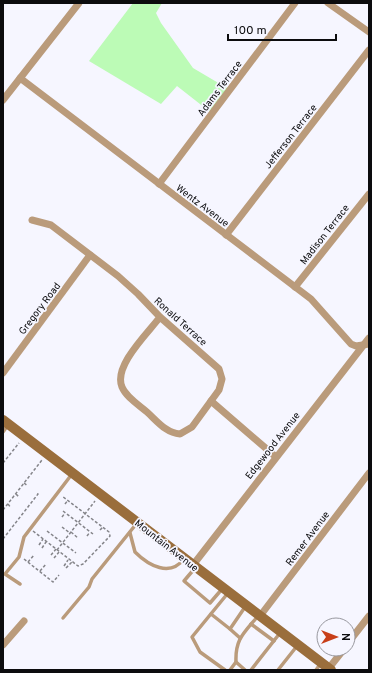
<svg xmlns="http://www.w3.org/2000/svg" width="372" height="673" font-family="Overpass,sans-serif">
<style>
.green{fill:#bcfbb6}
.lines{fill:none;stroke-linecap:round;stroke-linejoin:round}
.path{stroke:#848489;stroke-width:1.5;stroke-dasharray:3 2;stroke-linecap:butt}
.lane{stroke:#ba9b7b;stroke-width:3.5}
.street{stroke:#ba9b7b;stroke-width:7}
.secondary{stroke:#9a6e3c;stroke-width:10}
.labels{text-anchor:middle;stroke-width:3.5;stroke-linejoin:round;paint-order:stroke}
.street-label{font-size:10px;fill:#0c0c0e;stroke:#f6f6ff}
</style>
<rect width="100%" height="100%" fill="#f6f6ff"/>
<!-- green -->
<path class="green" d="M133,3H162L156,13L161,23L193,68L232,91L214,115L177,86L161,104L89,61Z"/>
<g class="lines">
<!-- path -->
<g class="path">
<path d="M3,463L19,443"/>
<path d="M24,483L28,486"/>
<path d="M16,494L19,497"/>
<path d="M8,504L11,508"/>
<path d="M65,504L68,500"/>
<path d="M3,510L42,460"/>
<path d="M63,511L93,534"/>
<path d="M62,517L65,513"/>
<path d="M62,527L70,533"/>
<path d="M100,530L103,527"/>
<path d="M33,531L78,566L83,564L110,536L109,532L62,496"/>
<path d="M47,531L76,553"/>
<path d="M71,532L78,538"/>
<path d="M87,536L90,532"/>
<path d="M3,539L38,494L36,493"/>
<path d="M39,545L43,539"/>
<path d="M42,548L46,542"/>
<path d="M57,550L95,501"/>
<path d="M51,555L56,549"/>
<path d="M54,558L59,552"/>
<path d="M24,559L53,582L59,575"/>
<path d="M28,562L34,555"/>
<path d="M64,566L68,560"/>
<path d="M66,568L72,562"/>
<path d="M40,571L46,564"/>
</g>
<!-- lane -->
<g class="lane">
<path d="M3,432L8,425"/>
<path d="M130,533L135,552C149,566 170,577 184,559"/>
<path d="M195,568L184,581L210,603L222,589"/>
<path d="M20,584L5,574L19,557L24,537L72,474"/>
<path d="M211,614L230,629"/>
<path d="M63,618L89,587L92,579L137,523"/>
<path d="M251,624L274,641"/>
<path d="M240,638L230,629L245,607"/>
<path d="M236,662C235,639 244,633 258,616"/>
<path d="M225,670L200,652L192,637L228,593"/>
<path d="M230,670L236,662L245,670"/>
<path d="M251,670L280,633"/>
<path d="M278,670L297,646"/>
<path d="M316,670L321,663"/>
</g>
<!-- street -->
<g class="street">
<path d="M328,3L369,32"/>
<path d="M20,78L311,299L351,344L356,346L369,344"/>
<path d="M3,100L79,3"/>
<path d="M159,184L295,3"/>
<path d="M32,220L51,225L118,276L138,294L160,317L219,369L222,379L219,390L192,427L180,434C166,433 157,421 147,412C139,405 126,397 122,387C113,366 148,333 160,317"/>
<path d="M226,235L369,50"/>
<path d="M295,287L369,194"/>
<path d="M3,373L90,255"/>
<path d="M211,401L276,457"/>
<path d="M193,565L369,338"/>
<path d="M260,616L369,473"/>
<path d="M348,643L369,616"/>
<path d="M3,645L24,621"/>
<path d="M329,668L344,649"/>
</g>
<!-- secondary -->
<path class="secondary" d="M3,420L331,670"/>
</g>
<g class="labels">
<!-- street labels -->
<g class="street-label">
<text transform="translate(219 88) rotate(-53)" y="4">Adams Terrace</text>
<text transform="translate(290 136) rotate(-52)" y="4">Jefferson Terrace</text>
<text transform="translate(203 205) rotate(37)" y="4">Wentz Avenue</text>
<text transform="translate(324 234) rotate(-52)" y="4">Madison Terrace</text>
<text transform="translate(39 308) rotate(-53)" y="4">Gregory Road</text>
<text transform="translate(181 321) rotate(42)" y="4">Ronald Terrace</text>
<text transform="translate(272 445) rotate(-52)" y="4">Edgewood Avenue</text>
<text transform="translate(307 538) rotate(-53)" y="4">Remer Avenue</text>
<text transform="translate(167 545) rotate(38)" y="4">Mountain Avenue</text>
</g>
</g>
<!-- border -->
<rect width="372" height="673" fill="none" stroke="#0c0c0e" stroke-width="8"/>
<!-- north arrow -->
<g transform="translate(336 637) rotate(90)"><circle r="19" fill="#f6f6ff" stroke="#98989f"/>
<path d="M0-3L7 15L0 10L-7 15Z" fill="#c83f19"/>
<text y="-6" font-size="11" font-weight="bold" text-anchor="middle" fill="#0c0c0e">N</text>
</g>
<!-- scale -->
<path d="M228 34v6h108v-6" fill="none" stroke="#0c0c0e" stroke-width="2"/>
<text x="234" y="34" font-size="12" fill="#0c0c0e" stroke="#f6f6ff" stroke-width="3" paint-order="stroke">100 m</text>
</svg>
